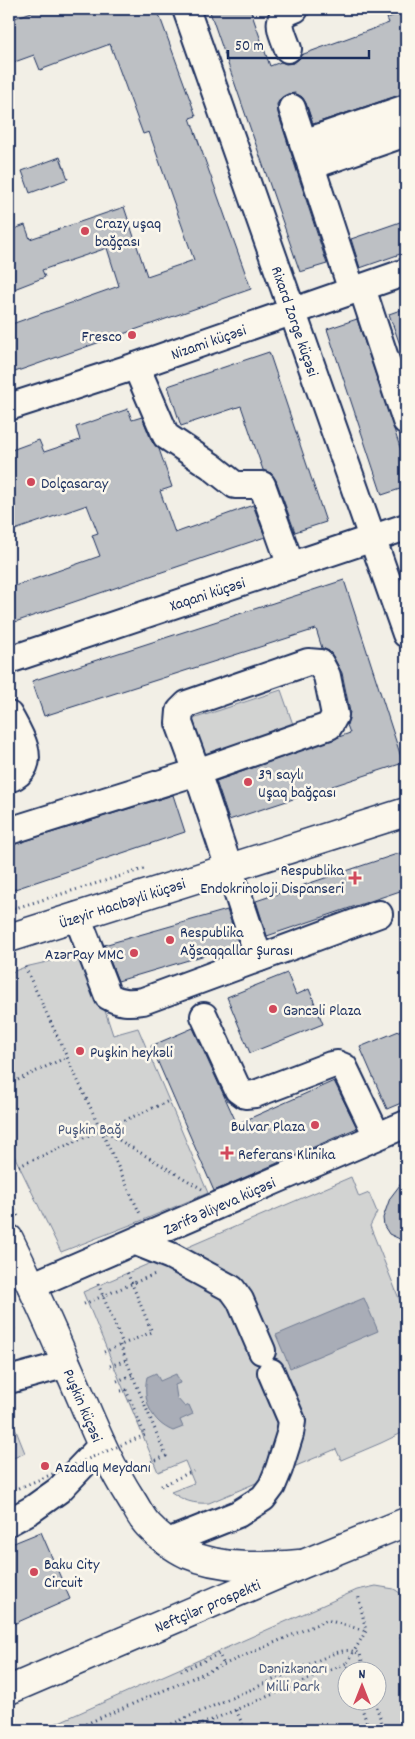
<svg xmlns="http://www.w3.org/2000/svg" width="415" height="1739" font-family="Dekko,sans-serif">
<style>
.green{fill:#d2d3d2;stroke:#768198;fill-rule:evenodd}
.water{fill:#a9adb7;stroke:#707b93}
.building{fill:#bdc0c4;stroke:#1b2f5e}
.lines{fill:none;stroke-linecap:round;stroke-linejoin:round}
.minor-casing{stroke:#1b2f5e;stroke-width:30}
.major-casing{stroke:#1b2f5e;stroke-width:31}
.highway-casing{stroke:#1b2f5e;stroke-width:31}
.path{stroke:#1b2f5e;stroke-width:3;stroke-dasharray:1 4;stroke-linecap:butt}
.minor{stroke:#fbf7ec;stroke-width:26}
.major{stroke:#fbf7ec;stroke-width:28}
.highway{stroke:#fbf7ec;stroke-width:28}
.path-bridge{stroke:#1b2f5e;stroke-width:3;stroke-dasharray:1 4;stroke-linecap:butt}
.poi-dot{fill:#d1495b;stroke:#fbf7ec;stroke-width:2}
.labels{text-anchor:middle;stroke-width:5;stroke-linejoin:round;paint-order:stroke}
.poi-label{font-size:16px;fill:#1b2f5e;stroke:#fbf7ec;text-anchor:start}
.street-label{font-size:16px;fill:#1b2f5e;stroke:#fbf7ec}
.park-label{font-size:16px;fill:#49587b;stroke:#fbf7ec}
</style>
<rect width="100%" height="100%" fill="#f2efe6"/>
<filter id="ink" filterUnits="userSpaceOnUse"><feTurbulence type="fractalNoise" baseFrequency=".02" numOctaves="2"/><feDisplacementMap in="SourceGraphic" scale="10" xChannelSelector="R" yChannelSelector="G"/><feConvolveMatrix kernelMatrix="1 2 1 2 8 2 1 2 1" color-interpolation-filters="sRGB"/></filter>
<g filter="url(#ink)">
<!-- green -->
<g class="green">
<path d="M281,690L296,733L207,763L193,719Z"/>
<path d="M86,953L113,1035L138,1028L208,1193L143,1220L61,1252L9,1145V973L25,967Z"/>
<path d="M351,1177L359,1197L369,1193L377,1212L370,1226L406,1316V1431L381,1443L341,1460L336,1449L209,1503C192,1504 185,1501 171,1492L194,1483L185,1461L158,1472L83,1292Z"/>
<path d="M9,1413L25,1453L9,1460Z"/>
<path d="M376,1586L394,1589L406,1597V1730H41L357,1590ZM348,1672H378V1702H348Z"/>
</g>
<!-- water -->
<g class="water">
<path d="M364,1298L378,1331L290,1368L276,1335Z"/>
<path d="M156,1373L160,1381L176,1374L180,1383L175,1385L177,1398L185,1407L189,1405L193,1414L180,1420L183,1427L173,1431C151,1422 142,1400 147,1377Z"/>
</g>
<!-- building -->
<g class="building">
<path d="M40,9H157L196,116L190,118L251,289L9,374V325L119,286L107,248L42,270L45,277L9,291V231L25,225L30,239L124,207L147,276L194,260L149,132L143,134L110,44L40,70L34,55L9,64V20Z"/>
<path d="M209,9H250L270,66L281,62L286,64L294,63L299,59L301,55L389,23L387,18L406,11V93L313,124L306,103L302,97L295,93L288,94L281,98L277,104L278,113L327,264L300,272Z"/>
<path d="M60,157L68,179L30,193L22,171Z"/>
<path d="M406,220V252L360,268L351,239Z"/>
<path d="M406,308V356H404L389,314Z"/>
<path d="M357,319L406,465V487L382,495L327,329Z"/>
<path d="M269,352L326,522L295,532L276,480L271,473L263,470L241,406L181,426L168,386Z"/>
<path d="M128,409L132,420L142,417L152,442L159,449L172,487L160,491L175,533L253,505L265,537L9,624V588L100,556L92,535L98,533L87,505L9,532V451L39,440L44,452L80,440L76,427Z"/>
<path d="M344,580L403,763L229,820L216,781L350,733L347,725L350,712L342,673L333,656L329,651L322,648L316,629L44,716L32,681Z"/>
<path d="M173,795L185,832L9,891V846Z"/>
<path d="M406,851V889L267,936L256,901Z"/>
<path d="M227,910L239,945L118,981L104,945Z"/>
<path d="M287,973L296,995L309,989L323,1024L250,1053L227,997Z"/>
<path d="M193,1028L237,1124L334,1081L357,1128L214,1191L151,1046Z"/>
<path d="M406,1028V1101L387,1109L360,1047Z"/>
<path d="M406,1177V1242L389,1234L384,1226L383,1218L390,1198Z"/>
<path d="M41,1532L70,1599L9,1626V1545Z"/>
</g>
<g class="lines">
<defs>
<g id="minor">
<path d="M186,9L406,634"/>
<path d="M288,49C282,31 272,17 295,9"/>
<path d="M292,108L352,291"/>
<path d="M303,143L406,108"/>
<path d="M311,166L406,133"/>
<path d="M362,288L406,421"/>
<path d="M136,366L166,436L211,466L235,485H262L291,566"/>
<path d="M9,407L136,366L406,272"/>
<path d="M9,660L406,527"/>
<path d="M9,715C17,730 36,758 19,773C15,776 14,778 9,778"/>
<path d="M9,831L197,772L329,726L335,715L327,676L320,663L308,662L187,704L180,711L179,723L197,772L259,958"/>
<path d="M77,916L108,996C120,1003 129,1003 143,1001L379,914"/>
<path d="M204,1016L238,1090L245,1095L255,1094L331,1065L337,1064L344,1067L377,1136"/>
<path d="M136,1242L171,1256L232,1289L240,1300L262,1351"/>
<path d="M31,1286L406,1124"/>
<path d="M9,1380L67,1364"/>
<path d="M9,1522L31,1510L59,1490L101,1446"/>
<path d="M168,1542L238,1514L263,1498L272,1486L279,1469L290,1434L292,1421L271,1372"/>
</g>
<path id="major" d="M9,1239C29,1280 48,1321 66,1363C87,1409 104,1457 131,1499C137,1508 141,1518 148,1525C158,1536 174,1548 187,1554C222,1569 263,1567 299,1564"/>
<g id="highway">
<path d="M9,938L406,812"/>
<path d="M9,1690L303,1564L406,1522"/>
</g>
</defs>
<!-- minor casing -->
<use href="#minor" class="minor-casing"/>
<!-- major casing -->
<use href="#major" class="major-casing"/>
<!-- highway casing -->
<use href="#highway" class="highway-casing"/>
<!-- path -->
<g class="path">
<path d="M9,910L147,868"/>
<path d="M25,967L141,1216"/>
<path d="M9,1084L67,1057"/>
<path d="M102,1130L202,1189"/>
<path d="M19,1166L169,1101"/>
<path d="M9,1197L19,1219"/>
<path d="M98,1284L123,1344"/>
<path d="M84,1304L155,1274"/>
<path d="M9,1314L14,1326L11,1350"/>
<path d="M120,1345L166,1456L151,1462"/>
<path d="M104,1352L152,1332L127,1272"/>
<path d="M110,1366L126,1360"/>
<path d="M117,1381L132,1375"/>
<path d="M121,1391L126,1390L145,1435"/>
<path d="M161,1486L193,1471"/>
<path d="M9,1492L23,1486"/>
<path d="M406,1625L403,1626L401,1639L406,1661"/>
<path d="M181,1671L219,1654L224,1665"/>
<path d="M349,1672L347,1663L366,1631L358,1594"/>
<path d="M360,1702L369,1730"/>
<path d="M375,1702L384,1730"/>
<path d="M236,1710L245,1730"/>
<path d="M200,1725L202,1730"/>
<path d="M72,1730L327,1620L366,1631"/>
<path d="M158,1730L335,1653C345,1650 350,1649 360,1654L365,1672"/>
<path d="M188,1730L347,1663"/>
</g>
<!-- minor -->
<use href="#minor" class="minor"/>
<!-- major -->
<use href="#major" class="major"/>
<!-- highway -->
<use href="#highway" class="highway"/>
<!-- path-bridge -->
<path class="path-bridge" d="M24,1486L145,1435"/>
</g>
</g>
<!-- markers -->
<g class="poi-dot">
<circle cx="85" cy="231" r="5"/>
<circle cx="132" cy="335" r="5"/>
<circle cx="31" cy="482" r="5"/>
<circle cx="248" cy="782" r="5"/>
<path d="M352.5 870.5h5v5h5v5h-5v5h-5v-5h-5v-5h5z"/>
<circle cx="170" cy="940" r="5"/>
<circle cx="134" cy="953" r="5"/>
<circle cx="273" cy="1009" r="5"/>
<circle cx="80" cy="1051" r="5"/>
<circle cx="315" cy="1125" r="5"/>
<path d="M224.5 1145.5h5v5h5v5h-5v5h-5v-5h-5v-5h5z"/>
<circle cx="45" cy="1466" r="5"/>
<circle cx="34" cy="1572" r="5"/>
</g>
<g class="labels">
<!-- poi labels -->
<g class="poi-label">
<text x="95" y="228">Crazy uşaq<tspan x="95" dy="18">bağçası</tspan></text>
<text x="122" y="341" text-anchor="end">Fresco</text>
<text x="41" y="488">Dolçasaray</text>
<text x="258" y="779">39 saylı<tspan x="258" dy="18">Uşaq bağçası</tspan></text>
<text x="344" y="875" text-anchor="end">Respublika<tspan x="344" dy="18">Endokrinoloji Dispanseri</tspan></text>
<text x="180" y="937">Respublika<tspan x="180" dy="18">Ağsaqqallar Şurası</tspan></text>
<text x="124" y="959" text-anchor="end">AzərPay MMC</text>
<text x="283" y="1015">Gəncəli Plaza</text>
<text x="90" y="1057">Puşkin heykəli</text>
<text x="305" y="1131" text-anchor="end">Bulvar Plaza</text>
<text x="238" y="1159">Referans Klinika</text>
<text x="55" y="1472">Azadlıq Meydanı</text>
<text x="44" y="1569">Baku City<tspan x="44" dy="18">Circuit</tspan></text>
</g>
<!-- street labels -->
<g class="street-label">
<text transform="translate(296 321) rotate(71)" y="6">Rixard Zorge küçəsi</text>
<text transform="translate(208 341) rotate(-19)" y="6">Nizami küçəsi</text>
<text transform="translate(207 593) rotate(-18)" y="6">Xaqani küçəsi</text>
<text transform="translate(122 902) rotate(-18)" y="6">Üzeyir Hacıbəyli küçəsi</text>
<text transform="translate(219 1205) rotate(-24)" y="6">Zərifə Əliyeva küçəsi</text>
<text transform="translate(84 1405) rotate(67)" y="6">Puşkin küçəsi</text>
<text transform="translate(207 1605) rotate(-23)" y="6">Neftçilər prospekti</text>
</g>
<!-- park labels -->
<g class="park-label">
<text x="91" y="1134">Puşkin Bağı</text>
<text x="293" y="1673">Dənizkənarı<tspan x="293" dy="18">Milli Park</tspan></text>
</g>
</g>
<!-- margin -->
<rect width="415" height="1739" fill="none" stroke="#fbf7ec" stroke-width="30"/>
<rect x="15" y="15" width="385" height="1709" fill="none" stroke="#1b2f5e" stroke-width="2" filter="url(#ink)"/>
<!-- north arrow -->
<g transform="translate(362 1686)"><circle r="24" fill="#fbf7ec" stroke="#a1a7b3"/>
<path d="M0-4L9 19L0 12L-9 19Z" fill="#d1495b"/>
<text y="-8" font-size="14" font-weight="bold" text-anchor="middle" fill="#1b2f5e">N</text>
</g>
<!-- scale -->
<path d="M228 50v8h141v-8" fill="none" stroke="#1b2f5e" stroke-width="2.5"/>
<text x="235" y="50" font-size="15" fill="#1b2f5e" stroke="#fbf7ec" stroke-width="4" paint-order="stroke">50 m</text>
</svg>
